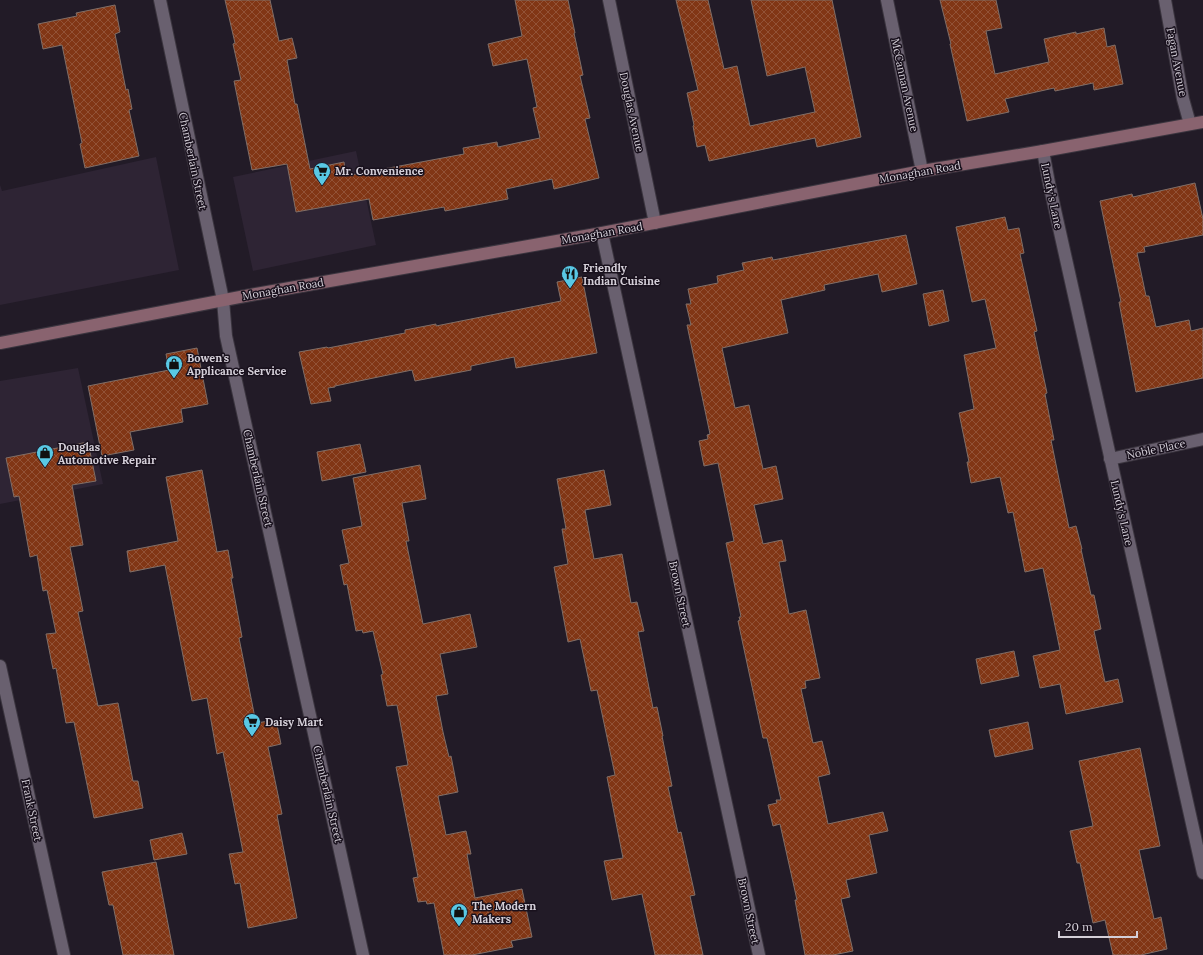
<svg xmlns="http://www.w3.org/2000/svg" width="1203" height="955" font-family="Lora,serif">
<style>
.built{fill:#2e2434}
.building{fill:url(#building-cross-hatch);stroke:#806e67}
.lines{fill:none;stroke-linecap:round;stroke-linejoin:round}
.minor-casing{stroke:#3b353f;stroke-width:14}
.secondary-casing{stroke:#3b353f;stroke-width:14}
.minor{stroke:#69606f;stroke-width:12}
.secondary{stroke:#89636f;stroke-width:12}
.labels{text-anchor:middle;stroke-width:3;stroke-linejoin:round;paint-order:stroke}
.street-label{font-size:11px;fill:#d4cfd8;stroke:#19111d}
.poi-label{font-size:11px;font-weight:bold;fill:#d4cfd8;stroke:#19111d;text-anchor:start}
</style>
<defs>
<pattern id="building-cross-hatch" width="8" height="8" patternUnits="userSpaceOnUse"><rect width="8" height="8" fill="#813615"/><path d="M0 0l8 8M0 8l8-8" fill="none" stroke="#925236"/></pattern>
</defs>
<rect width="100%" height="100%" fill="#221b27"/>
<!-- built -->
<g class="built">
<path d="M356,151L376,245L253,271L233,177Z"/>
<path d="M156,157L179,270L0,305V185L2,191Z"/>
<path d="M78,368L103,484L0,504V381Z"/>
</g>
<!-- building -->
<g class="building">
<path d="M225,0H270L279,41L292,38L297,58L287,60L295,104H297L310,169L344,162L346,176L464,154L463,148L497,142L498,147L540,138L533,108L537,107L527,59L493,66L488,44L522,36L515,0H568L575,33H574L583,75L580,76L590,118L585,119L599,178L554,189L552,179L506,189L508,199L445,211L444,207L373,220L369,199L296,212L287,164L252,170L234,81L241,80L233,44L235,43Z"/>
<path d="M676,0H708L724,69L737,66L750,126L815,112L805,67L767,76L751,0H832L861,137L817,147L815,138L709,161L705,145L697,147L693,126L694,125L687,93L698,90Z"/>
<path d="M940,0H996L1002,28L986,31L995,74L1049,62L1044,39L1076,32V34L1104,28L1107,47L1115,45L1123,84L1094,90L1093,83L1055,91L1054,88L1005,99L1009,112L967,121L950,44H951Z"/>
<path d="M115,5L120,32L115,34L126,90L128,89L132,109L129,110L139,156L85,168L80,144L82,143L62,45L43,49L38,24L77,16L76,13Z"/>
<path d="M1195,183L1203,219V235L1144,247L1145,252L1137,253L1146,296H1149L1156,327L1189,320L1191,331L1203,328V378L1136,392L1119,302H1121L1100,201L1132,194L1133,197Z"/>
<path d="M1005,217L1008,230L1019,228L1024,253L1020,254L1037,331L1034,332L1047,393L1045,394L1054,440H1051L1069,528L1076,526L1082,549H1081L1091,595H1094L1101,629L1094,631L1105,682L1118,679L1123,702L1066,714L1060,684L1040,688L1033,656L1060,650L1043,568L1025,572L1013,512L1008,513L1000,477L971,483L967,462H969L959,413L974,409L964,355L996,348L985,299L972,302L956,227Z"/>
<path d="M906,235L917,284L882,292L878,274L824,285L825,290L781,300L788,333L722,348L735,408L749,405L763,469L776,466L783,499L754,505L763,544L782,540L786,561L779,562L789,614L806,610L820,678L805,681L806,688L801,689L813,743L822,741L830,774L818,777L828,824L883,812L888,831L869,835L877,873L846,880L850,897L841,899L853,951L833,955H805L795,900H797L780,824L773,826L768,805L777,803L776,800H781L767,738H763L738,621L740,620L739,617H741L726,543L734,541L718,463L704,466L699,441L708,439L707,435L710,434L687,325H691L686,304H691L688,289L718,283L717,276L744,270L742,263L772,257L773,260Z"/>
<path d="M582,277L597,353L516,368L514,357L471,366V370L415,381L412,370L335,386V387L328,388L331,401L311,404L299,352L327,347L328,348L405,333V330L436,324V326L561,301L557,282Z"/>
<path d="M943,290L949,321L929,326L923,294Z"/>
<path d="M197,348L208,404L181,409L183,422L130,432L134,450L102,456L88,386L169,370L166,354Z"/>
<path d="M88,442L96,481L72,485L83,545L70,547L83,611L78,612L98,706L118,703L133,781H138L143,808L94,818L74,722L66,723L56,668L53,669L46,634L56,633L47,590L43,591L37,555L30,557L19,496L14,497L6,458Z"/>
<path d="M360,444L366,472L322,481L317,452Z"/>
<path d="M420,465L426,499L402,503L409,541H406L423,624L470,614L477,647L440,654L448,694L436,696L443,732L449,757L451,756L458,792L438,796L446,835L466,831L471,854H467L475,898L522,889L532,937L511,941L513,947L472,955H444L434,903L427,904L426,901L418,902L413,878L418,877L396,767L408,765L397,705L387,706L381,675L383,674L373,631L363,633L362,630L356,631L347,584L344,585L340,565L349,563L342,530L362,526L353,478Z"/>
<path d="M202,470L217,552L228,550L233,578H231L242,637L239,638L256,723L276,720L281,744L268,747L282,814L277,815L297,918L248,928L240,883L235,884L229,854L243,852L223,752L217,754L207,698L192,701L165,565L130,572L127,551L178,541L166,477Z"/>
<path d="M604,470L611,505L585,510L594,559L622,554L631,603L637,602L644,631L638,632L653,708L657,707L663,736H662L672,786L668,787L678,833L681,832L695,895L690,896L703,955H655L642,894L612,900L604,861L623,858L607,777L615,775L597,690L591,691L580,639L568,642L554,567L568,564L562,529H566L557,479Z"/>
<path d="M1014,651L1019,676L981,684L976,659Z"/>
<path d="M1028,722L1033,749L995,757L989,730Z"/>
<path d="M1140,748L1160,846L1139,850L1154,919L1161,917L1167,949L1141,955H1113L1105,920L1093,923L1080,863H1077L1070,831L1093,826L1079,761Z"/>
<path d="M182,833L187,854L154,860L150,840Z"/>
<path d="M156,862L174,955H123L113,905H109L102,872Z"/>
</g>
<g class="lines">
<defs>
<g id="minor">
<path d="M160,0L223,300L226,336L363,955"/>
<path d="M609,0L655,223"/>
<path d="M887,0L922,171"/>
<path d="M1165,0L1183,99L1190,124"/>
<path d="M1043,151L1049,183L1203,873"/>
<path d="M602,233L759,955"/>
<path d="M1110,459L1203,439"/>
<path d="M0,666L64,955"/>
</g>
<path id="secondary" d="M0,343L256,294L602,233L922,171L1043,151L1203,122"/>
</defs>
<!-- minor casing -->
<use href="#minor" class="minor-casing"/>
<!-- secondary casing -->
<use href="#secondary" class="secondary-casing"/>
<!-- minor -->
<use href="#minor" class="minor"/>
<!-- secondary -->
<use href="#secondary" class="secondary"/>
</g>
<!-- icons -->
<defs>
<symbol id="supermarket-pin" viewBox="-11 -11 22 30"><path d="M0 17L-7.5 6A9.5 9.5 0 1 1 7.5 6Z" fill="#59c8e4" stroke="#19111d"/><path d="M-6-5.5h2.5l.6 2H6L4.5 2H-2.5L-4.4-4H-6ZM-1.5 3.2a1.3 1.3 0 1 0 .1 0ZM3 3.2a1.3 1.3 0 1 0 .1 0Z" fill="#111"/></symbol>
<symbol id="restaurant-pin" viewBox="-11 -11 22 30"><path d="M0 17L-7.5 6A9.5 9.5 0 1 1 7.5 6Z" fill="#59c8e4" stroke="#19111d"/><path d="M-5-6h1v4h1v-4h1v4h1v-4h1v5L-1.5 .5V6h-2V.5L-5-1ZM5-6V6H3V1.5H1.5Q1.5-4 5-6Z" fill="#111"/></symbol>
<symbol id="shop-pin" viewBox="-11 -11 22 30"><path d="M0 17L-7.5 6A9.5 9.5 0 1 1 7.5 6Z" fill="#59c8e4" stroke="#19111d"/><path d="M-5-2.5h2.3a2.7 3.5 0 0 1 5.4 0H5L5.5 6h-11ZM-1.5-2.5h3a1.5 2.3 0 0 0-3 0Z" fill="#111"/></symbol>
</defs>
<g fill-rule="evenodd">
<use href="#supermarket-pin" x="312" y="161" width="20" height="27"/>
<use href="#restaurant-pin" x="560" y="264" width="20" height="27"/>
<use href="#shop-pin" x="164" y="354" width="20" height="27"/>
<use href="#shop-pin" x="35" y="443" width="20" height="27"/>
<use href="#supermarket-pin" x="242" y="712" width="20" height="27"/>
<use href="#shop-pin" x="449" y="902" width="20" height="27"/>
</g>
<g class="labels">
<!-- street labels -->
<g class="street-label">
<text transform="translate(1177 62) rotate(79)" y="4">Fagan Avenue</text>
<text transform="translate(905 85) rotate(78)" y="4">McCannan Avenue</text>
<text transform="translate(632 112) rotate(78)" y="4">Douglas Avenue</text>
<text transform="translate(193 161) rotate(78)" y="4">Chamberlain Street</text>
<text transform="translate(920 172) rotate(-10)" y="4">Monaghan Road</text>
<text transform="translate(1052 196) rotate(78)" y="4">Lundy's Lane</text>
<text transform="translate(602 233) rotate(-10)" y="4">Monaghan Road</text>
<text transform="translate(283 289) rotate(-10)" y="4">Monaghan Road</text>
<text transform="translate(1156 449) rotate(-12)" y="4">Noble Place</text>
<text transform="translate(258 478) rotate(77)" y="4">Chamberlain Street</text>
<text transform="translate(1122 513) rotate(77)" y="4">Lundy's Lane</text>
<text transform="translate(680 594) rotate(78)" y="4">Brown Street</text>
<text transform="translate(328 794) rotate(77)" y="4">Chamberlain Street</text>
<text transform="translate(32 810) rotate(78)" y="4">Frank Street</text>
<text transform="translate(749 911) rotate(78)" y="4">Brown Street</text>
</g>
<!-- poi labels -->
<g class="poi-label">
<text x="335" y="175">Mr. Convenience</text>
<text x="583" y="272">Friendly<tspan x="583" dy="13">Indian Cuisine</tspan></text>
<text x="187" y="362">Bowen's<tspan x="187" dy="13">Applicance Service</tspan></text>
<text x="58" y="451">Douglas<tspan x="58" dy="13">Automotive Repair</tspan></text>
<text x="265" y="726">Daisy Mart</text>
<text x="472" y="910">The Modern<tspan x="472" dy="13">Makers</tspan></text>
</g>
</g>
<!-- scale -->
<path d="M1059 931v6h78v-6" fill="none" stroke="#d4cfd8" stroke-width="2"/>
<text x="1065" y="931" font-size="12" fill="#d4cfd8" stroke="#19111d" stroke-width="3" paint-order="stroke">20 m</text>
</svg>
